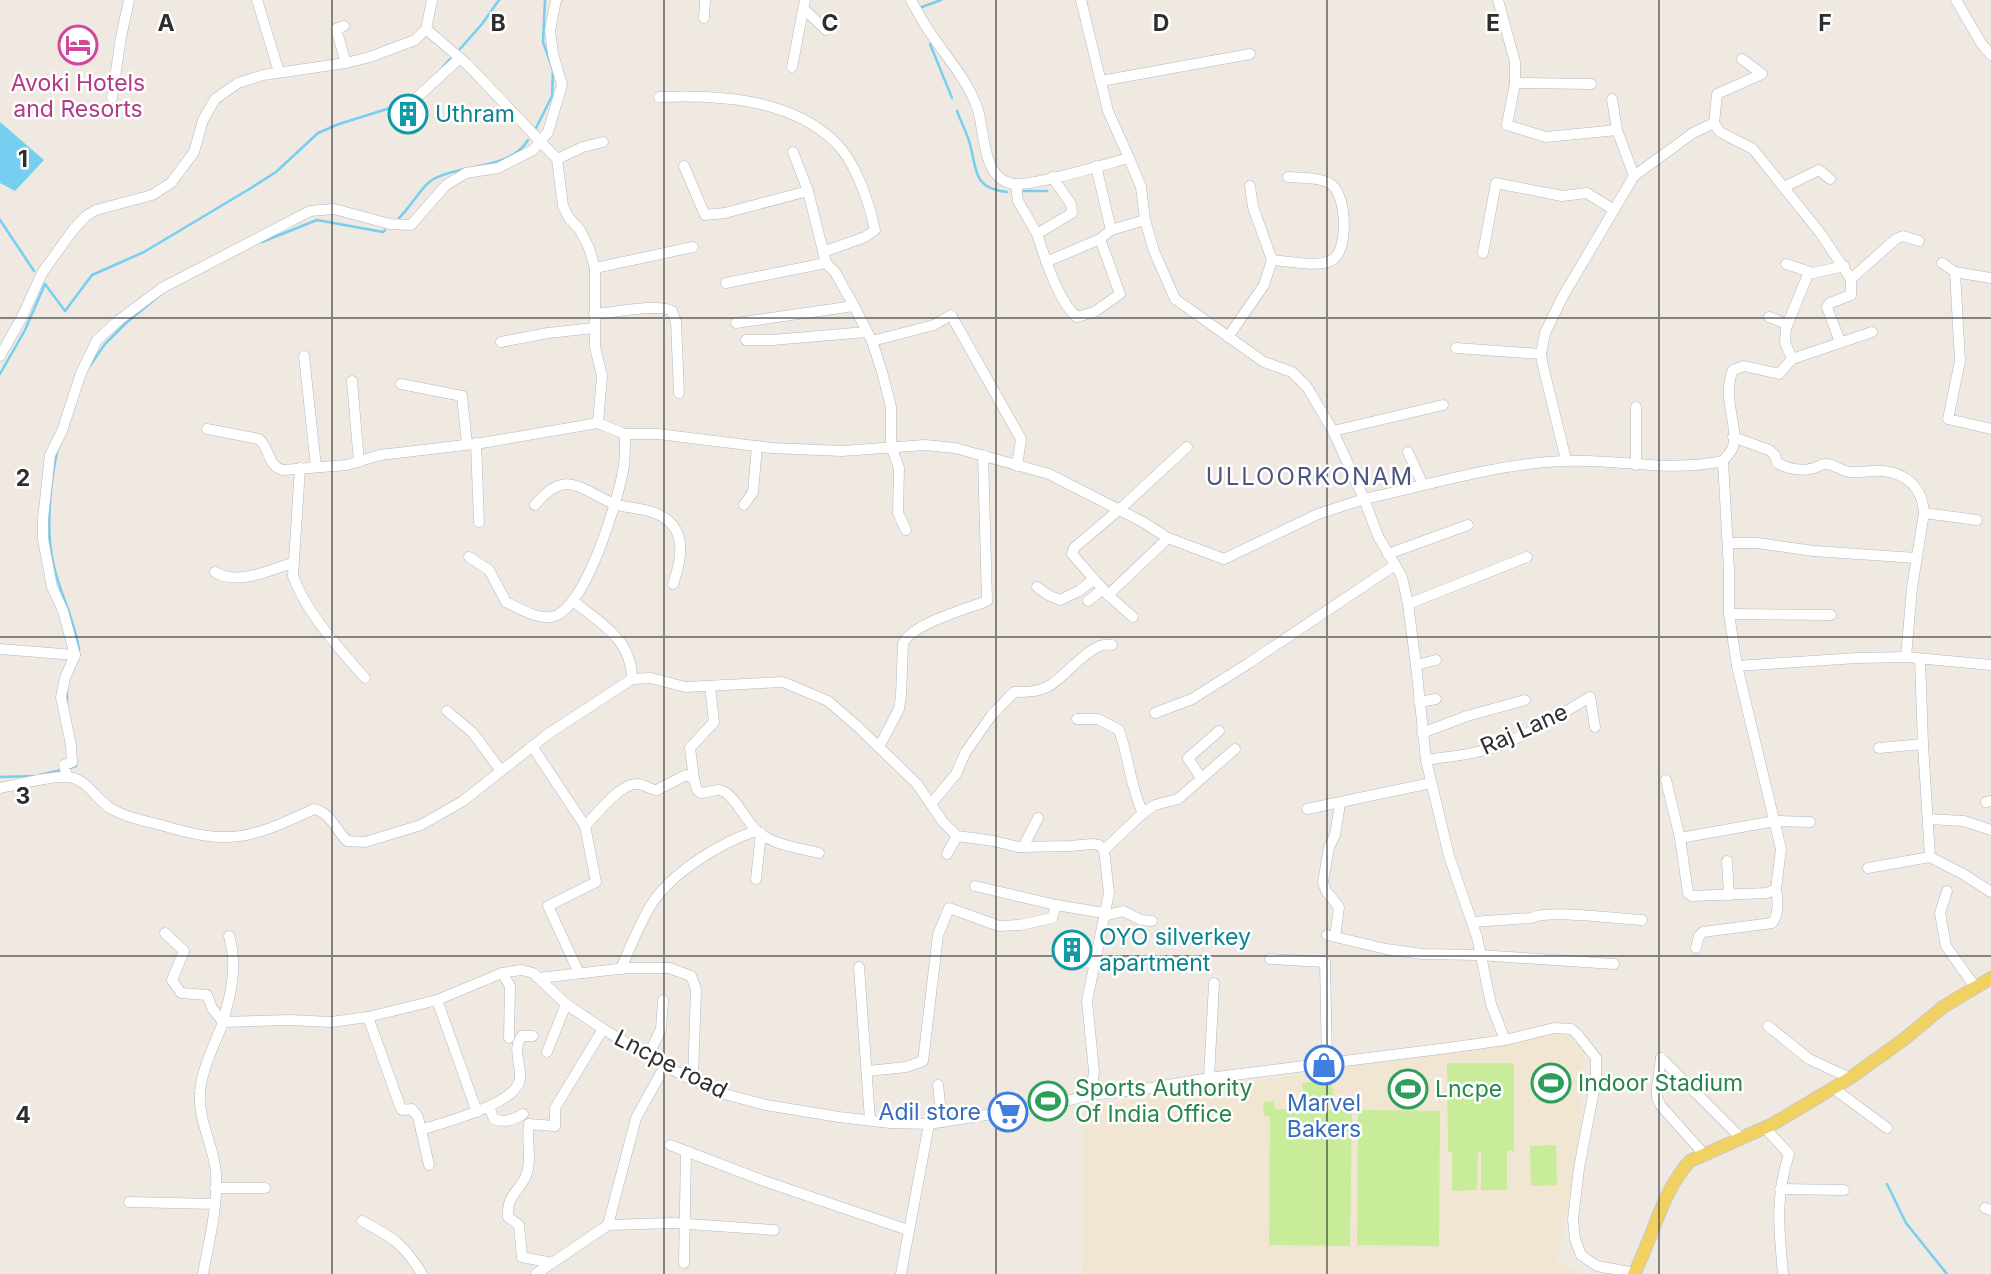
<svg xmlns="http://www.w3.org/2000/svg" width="1991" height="1274" font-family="Inter,sans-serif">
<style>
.education{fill:#f0e6d1}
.pitch{fill:#c9ec9a}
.water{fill:#75cff0}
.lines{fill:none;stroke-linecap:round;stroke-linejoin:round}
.stream{stroke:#75cff0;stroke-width:2.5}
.minor-casing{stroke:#b4b7c1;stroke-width:11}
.major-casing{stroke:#c9c9c9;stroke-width:14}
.minor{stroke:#fff;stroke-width:10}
.major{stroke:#f2d163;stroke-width:12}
.grid{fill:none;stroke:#2e2e2e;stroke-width:2;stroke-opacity:0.55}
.labels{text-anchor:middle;stroke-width:5;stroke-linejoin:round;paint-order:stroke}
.hotel-label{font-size:23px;fill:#b23c85;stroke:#fff}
.culture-label{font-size:23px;fill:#0d838f;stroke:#fff;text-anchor:start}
.street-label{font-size:23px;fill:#2e2e2e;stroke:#fff}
.leisure-label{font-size:23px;fill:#27864d;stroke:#fff;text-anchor:start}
.shop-label{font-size:23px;fill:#366cbe;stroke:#fff}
.neighbourhood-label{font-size:24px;letter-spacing:2px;fill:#4d5680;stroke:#fff}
.grid-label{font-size:23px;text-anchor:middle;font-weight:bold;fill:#2e2e2e;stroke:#fff;stroke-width:5;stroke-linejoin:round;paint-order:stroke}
</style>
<rect width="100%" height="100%" fill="#efe9e1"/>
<!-- education -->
<path class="education" d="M1563,1033L1584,1050L1580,1136L1557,1261L1583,1274H1082L1084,1108Z"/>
<!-- pitch -->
<g class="pitch">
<path d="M1447,1063H1514V1151H1507V1190H1481V1152L1478,1151L1477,1190L1452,1191V1152L1448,1151Z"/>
<path d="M1421,1076L1424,1097L1394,1101L1392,1082Z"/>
<path d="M1331,1078L1334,1099L1305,1102L1302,1083Z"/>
<path d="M1274,1101L1275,1109L1352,1110L1350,1246L1269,1245L1270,1117L1264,1116L1263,1102Z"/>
<path d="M1358,1110L1440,1111L1439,1246L1357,1245Z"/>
<path d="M1556,1145L1557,1185L1531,1186L1530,1146Z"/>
</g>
<!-- water -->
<path class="water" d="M0,122L44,160L15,191L0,183Z"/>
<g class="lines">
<!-- stream -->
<g class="stream">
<path d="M919,8L941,0"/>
<path d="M930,44L952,98"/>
<path d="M460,49L482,24L499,0"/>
<path d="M442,68L450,59"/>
<path d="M957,111C961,122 967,133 970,144C977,170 973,189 1007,192"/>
<path d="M536,128L552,96L553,70L543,42L545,0"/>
<path d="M1024,191H1047"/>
<path d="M399,218C410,208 421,187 432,180C461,163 509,171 528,140"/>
<path d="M0,220L34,271"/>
<path d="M262,242L317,220L383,232L385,230"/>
<path d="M89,367L105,344L126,323L160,295"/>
<path d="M0,374L25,330L45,284L65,311L92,275L144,252L251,188L276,172L318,133L339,124L403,104L409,99"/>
<path d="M58,448C50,480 46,530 53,562C59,592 75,620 79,650"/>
<path d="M67,689V703"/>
<path d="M67,769L76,766V761"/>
<path d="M40,775L61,770"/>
<path d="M0,777L34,776"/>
<path d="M1887,1184L1906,1223L1947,1274"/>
</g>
<defs>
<g id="minor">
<path d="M257,0L279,72"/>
<path d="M911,0C916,9 921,19 927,28C945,56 967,78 978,110C985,134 982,178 1013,184C1031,187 1106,164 1129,158L1141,187L1145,220L1154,251L1175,299L1264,362L1292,372L1307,387L1333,431L1364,499C1430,485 1494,464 1563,461C1618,458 1666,473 1723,461L1729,570V614L1737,666L1857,658L1906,657L1991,665"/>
<path d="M1081,0L1108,111L1129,158"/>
<path d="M1498,0L1515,62V83L1507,125L1546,137L1617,130L1634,176"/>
<path d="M1956,0L1981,43L1991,55"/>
<path d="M804,9L826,30"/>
<path d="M704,18L705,0"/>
<path d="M344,26L336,29L346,63"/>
<path d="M426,29L467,64L557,159L563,206L569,218L580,230L589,248L595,268V347L602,376L598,423L625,434H658L772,448L842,451L925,445L955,448L1049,474L1143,522L1168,538L1224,559L1318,514L1364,499L1378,536L1402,577L1408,604L1416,665L1426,760L1449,856L1477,937L1491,1004L1505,1040"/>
<path d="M792,67L805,0"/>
<path d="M1101,81L1250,54"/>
<path d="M1515,83L1591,84"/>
<path d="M659,97C718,95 791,98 836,143C856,163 869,202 875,230L865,237L823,252"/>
<path d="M112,98L121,37L129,0"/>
<path d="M1612,99L1617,130"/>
<path d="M412,102L460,58"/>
<path d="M1714,123L1717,94L1762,74L1742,59"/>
<path d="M793,152L808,191L826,263L835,272L854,306L872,341L882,372L891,407V446L899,468L898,513L906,530"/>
<path d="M557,159L583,147L603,142"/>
<path d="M684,166L705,215L725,213L808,191"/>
<path d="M1096,166L1111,230"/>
<path d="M1052,177L1071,204L1072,213L1037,234C1045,258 1058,301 1077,317L1094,312L1120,294L1100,239"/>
<path d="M1016,184L1018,201L1037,234"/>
<path d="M1784,187L1819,170L1830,179"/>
<path d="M1483,253L1496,183L1562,196L1587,193L1614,210"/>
<path d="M1272,260C1287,261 1320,268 1332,260C1349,251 1347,195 1331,184C1319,177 1301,178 1288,177"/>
<path d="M1046,262L1100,239L1111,230L1145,220"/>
<path d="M1942,263L1955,272L1991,278"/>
<path d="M1786,264L1813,273L1844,266"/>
<path d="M595,268L693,247"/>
<path d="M1955,272L1960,361L1948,419L1991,429"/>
<path d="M1851,279L1896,239L1903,236L1919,241"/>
<path d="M726,283L826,263"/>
<path d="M594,314C612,313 658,303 672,311L676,322L679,393"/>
<path d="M1769,317L1787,324"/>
<path d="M736,323L854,306"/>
<path d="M1228,337L1264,285L1272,260L1253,207L1250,186"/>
<path d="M746,340H772L866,332"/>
<path d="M872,341L934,325L951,315L1021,439L1017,466"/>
<path d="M501,342L548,333L594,328"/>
<path d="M1456,348L1541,354"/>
<path d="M0,356L22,317L42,273L73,230L86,216L96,210L152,195L171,183L194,152L203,120L215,99L238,83L263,75L346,63L370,57L415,40L426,29L432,0"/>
<path d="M304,356L316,467"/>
<path d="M1792,359L1872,332"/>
<path d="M352,381L359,462"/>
<path d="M401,384L462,396L467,444"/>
<path d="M207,429L259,439C270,448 268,467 283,470L347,465L380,455L482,443L598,423"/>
<path d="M1333,431L1443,405"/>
<path d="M1733,437L1769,450L1775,455L1777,463C1789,469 1801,472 1814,468C1815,468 1823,464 1824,464C1834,463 1840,471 1850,472C1861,473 1872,470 1883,471C1907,473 1923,489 1924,513L1912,588L1906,657"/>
<path d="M476,443L479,522"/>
<path d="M1408,452L1423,485"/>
<path d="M1566,460L1543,366L1541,354L1545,333L1563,296L1634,176L1693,133L1714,123L1720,132L1753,149L1821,234L1851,279V295L1830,303L1827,307L1840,342"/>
<path d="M1723,461C1726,457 1731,452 1733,447C1739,424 1721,398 1733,370L1744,366L1779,374L1792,359L1785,342L1786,328L1809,272"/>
<path d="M1636,465V407"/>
<path d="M300,468L293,576C306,612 340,650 365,678"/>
<path d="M535,505C566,467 580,490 615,504C626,508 640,508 652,512C688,524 683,556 673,584"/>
<path d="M744,505L753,492L757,446"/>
<path d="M1924,513L1977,520"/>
<path d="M1728,543H1757L1814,551L1916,558"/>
<path d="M1388,554L1468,525"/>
<path d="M469,557L489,570L506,602C518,608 537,619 551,617C585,613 619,497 624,466C625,456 625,444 625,434"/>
<path d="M215,572C236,586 271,570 292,563"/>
<path d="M1037,587L1048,595L1060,600L1079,591L1094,579"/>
<path d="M1108,595L1168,538"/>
<path d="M573,601C601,623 632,640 632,679"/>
<path d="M1088,601L1103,589"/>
<path d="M1408,604L1527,557"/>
<path d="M1729,614L1831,615"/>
<path d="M1133,617L1108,595L1072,554L1074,548L1120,509L1187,447"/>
<path d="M0,649L75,655"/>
<path d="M1920,659L1923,744L1930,857"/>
<path d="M1416,665L1436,660"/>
<path d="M1737,666L1781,849L1776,889"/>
<path d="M1419,702L1436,699"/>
<path d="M447,711L473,733L501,771"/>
<path d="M1155,713L1192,699L1249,663L1395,565"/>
<path d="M1077,719H1098L1119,730C1129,758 1130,786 1143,813"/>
<path d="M1422,733L1467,716L1525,700"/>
<path d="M532,746L585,826L596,882L548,906L579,973"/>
<path d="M879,747L899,709L901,696L903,644C911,624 966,609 987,601L983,455"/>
<path d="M1879,748L1923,744"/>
<path d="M1426,760C1444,757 1463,756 1481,751C1520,741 1556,717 1590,697L1595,727"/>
<path d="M67,776L64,765L72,762L71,745L61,697L65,678L75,655L63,611L52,587L43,539V519L50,455L62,431L81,373L97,340L119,320L162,288L310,211L334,209L390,224L411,225L446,185L466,173L498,168L533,150L548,132L562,85L553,54L550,30L556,0"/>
<path d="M1201,778L1188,758L1219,731"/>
<path d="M694,779L690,748L714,722L710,686"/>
<path d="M1666,780L1680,838L1775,821L1810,822"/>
<path d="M0,788C15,785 55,775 68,777C87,779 95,798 110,808C125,817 144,821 161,825C230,846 250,839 314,809C331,813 336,830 347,841L365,842L421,825L463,801L548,734L632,679L651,678L685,687L783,682L828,701L857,726L917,784L943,822L957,836L994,841L1018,847L1070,846L1092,844L1099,845L1104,850L1109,893L1087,1001L1094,1071L1091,1095"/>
<path d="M1986,802L1991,801"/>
<path d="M931,804L956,774L965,753L991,716L1014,692C1025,692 1037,692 1047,687C1066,678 1090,640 1112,645"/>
<path d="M1307,809L1431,783"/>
<path d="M1928,819L1964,821L1991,830"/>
<path d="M585,826C597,814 620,784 636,784C644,783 649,790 657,790L686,775L694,779L697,790L701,793C707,793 713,790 718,790C733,790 746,822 756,830C771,845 800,848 819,853"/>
<path d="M1680,838L1688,893L1692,896L1767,893L1776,889C1778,900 1779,915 1772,923L1703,932L1699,936L1696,948"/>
<path d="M1023,847L1038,818"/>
<path d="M1104,850L1143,813L1155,805L1178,799L1235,749"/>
<path d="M947,854L957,836"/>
<path d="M1727,861L1729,895"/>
<path d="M1868,868L1930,857L1963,874L1991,892"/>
<path d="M756,879L761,833"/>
<path d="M975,886L1056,905L1104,913"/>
<path d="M1947,891L1940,913L1946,946L1975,987"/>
<path d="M1104,916L1123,911L1141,920L1152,921"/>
<path d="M1472,922L1531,918C1550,909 1618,919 1642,920"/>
<path d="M165,933L184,951L172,980L181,993L207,995L212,1008L223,1022"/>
<path d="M1327,935L1386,949L1422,954L1479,955L1614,964"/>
<path d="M1335,937L1339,907L1326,891L1323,882L1329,847L1335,835L1340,804"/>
<path d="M1270,959L1325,962L1327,1062"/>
<path d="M1064,964L1094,962"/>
<path d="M859,967L870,1120"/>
<path d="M621,969C630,947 639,925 651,905C671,873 721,842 756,831"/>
<path d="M502,973L510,986L509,1038"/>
<path d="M539,978L627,968H669L691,976L696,989L693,1079"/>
<path d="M437,1000L477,1112"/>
<path d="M368,1017L400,1106L402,1110L412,1109L418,1117L429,1165"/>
<path d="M223,1022C231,993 238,966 229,936"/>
<path d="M1768,1026L1809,1059L1850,1078"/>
<path d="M547,1052L566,1004"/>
<path d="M648,1056L661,1029L663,1000"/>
<path d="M1661,1058L1741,1138"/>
<path d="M1661,1058L1657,1088V1098L1661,1106L1703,1153"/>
<path d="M868,1071L906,1067L923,1061L938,935L949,908L999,926L1020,925L1052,918L1056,905"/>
<path d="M1209,1078L1214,983"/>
<path d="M938,1085L942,1122"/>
<path d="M1833,1088L1887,1128"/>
<path d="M489,1107L494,1119C504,1123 514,1120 523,1114"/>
<path d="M1765,1128L1789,1154C1775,1197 1779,1230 1783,1274"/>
<path d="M421,1130C441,1123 519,1104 520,1078C521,1064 512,1047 522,1036H533"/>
<path d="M670,1145L767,1182L908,1230"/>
<path d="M215,1188H265"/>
<path d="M1780,1189L1844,1190"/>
<path d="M129,1202L215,1204"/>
<path d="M1985,1208L1991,1210"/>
<path d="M362,1221C392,1237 404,1244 422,1274"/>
<path d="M608,1225L636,1118L665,1066"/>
<path d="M552,1263L522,1257L519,1225L508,1217C506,1194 521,1191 527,1173C532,1157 526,1140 529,1124L555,1126V1108L603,1029"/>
<path d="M684,1263L686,1151"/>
<path d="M203,1274C209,1241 218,1207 216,1173C214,1146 198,1121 200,1094C201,1069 215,1045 223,1022L290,1020L331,1022L368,1017L437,1000L502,973L521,970L533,973L566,1004L603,1029L665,1066L717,1092L766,1105L839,1117L890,1123L929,1124"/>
<path d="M536,1274L608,1225L673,1223L774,1230"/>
<path d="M901,1274L929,1124L1049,1105L1091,1095L1145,1089L1209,1078L1448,1048L1505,1040L1554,1028L1571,1029L1578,1035L1596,1058V1080L1579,1168L1573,1219L1575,1239L1581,1255L1597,1266L1635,1273"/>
</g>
<path id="major" d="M1634,1274C1653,1237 1662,1191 1690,1161L1773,1124L1850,1078L1903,1040L1943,1007L1991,978"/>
</defs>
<!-- minor casing -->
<use href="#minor" class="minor-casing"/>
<!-- major casing -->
<use href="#major" class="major-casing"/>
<!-- minor -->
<use href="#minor" class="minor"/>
<!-- major -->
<use href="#major" class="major"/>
</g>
<!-- grid -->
<path class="grid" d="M332,0V1274M664,0V1274M996,0V1274M1327,0V1274M1659,0V1274M0,318H1991M0,637H1991M0,956H1991"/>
<!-- icons -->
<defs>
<symbol id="hotel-ring" viewBox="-11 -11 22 22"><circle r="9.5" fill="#fff" stroke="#d1479c" stroke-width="1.5"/><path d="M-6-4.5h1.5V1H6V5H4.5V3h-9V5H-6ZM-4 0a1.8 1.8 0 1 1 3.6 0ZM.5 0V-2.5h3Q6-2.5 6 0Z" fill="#d1479c"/></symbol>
<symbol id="building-ring" viewBox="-11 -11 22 22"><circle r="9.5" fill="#fff" stroke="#0f9aa8" stroke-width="1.5"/><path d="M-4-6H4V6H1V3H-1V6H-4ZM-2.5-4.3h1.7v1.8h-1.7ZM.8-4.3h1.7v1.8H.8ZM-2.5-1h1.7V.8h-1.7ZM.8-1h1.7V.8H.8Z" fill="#0f9aa8"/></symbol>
<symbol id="shop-ring" viewBox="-11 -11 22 22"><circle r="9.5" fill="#fff" stroke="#3f7fe0" stroke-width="1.5"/><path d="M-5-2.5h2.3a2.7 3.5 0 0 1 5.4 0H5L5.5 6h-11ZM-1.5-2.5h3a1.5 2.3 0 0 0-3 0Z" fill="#3f7fe0"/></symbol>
<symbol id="stadium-ring" viewBox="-11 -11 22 22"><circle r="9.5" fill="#fff" stroke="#2e9e5b" stroke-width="1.5"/><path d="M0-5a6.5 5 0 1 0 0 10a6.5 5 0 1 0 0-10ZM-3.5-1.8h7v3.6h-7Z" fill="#2e9e5b"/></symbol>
<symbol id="supermarket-ring" viewBox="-11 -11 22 22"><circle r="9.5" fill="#fff" stroke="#3f7fe0" stroke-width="1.5"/><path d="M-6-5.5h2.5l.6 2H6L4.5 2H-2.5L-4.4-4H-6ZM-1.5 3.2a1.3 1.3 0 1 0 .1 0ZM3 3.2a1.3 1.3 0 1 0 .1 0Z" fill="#3f7fe0"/></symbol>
</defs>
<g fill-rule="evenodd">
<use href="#hotel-ring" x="56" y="23" width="44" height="44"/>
<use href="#building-ring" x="386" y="92" width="44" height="44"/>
<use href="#building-ring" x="1050" y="928" width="44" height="44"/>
<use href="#shop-ring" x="1302" y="1043" width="44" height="44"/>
<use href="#stadium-ring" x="1529" y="1061" width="44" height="44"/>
<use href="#stadium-ring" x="1386" y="1067" width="44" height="44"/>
<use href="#stadium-ring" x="1026" y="1079" width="44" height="44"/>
<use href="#supermarket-ring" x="986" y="1090" width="44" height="44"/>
</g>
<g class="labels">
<!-- hotel labels -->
<g class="hotel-label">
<text x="78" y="91">Avoki Hotels<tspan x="78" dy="26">and Resorts</tspan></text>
</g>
<!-- culture labels -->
<g class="culture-label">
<text x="435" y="122">Uthram</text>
<text x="1099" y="945">OYO silverkey<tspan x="1099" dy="26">apartment</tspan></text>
</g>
<!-- street labels -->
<g class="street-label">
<text transform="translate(1524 729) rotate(-24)" y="8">Raj Lane</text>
<text transform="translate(671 1064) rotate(27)" y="8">Lncpe road</text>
</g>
<!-- leisure labels -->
<g class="leisure-label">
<text x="1578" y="1091">Indoor Stadium</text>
<text x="1075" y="1096">Sports Authority<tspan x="1075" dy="26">Of India Office</tspan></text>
<text x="1435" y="1097">Lncpe</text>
</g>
<!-- shop labels -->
<g class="shop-label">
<text x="1324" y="1111">Marvel<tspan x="1324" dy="26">Bakers</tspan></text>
<text x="981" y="1120" text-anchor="end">Adil store</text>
</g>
<!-- neighbourhood labels -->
<g class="neighbourhood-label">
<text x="1310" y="485">ULLOORKONAM</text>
</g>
</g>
<g class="grid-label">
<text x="166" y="31">A</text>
<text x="498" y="31">B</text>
<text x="830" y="31">C</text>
<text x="1161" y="31">D</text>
<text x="1493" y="31">E</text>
<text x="1825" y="31">F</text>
<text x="23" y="167">1</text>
<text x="23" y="486">2</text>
<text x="23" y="804">3</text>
<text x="23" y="1123">4</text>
</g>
</svg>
